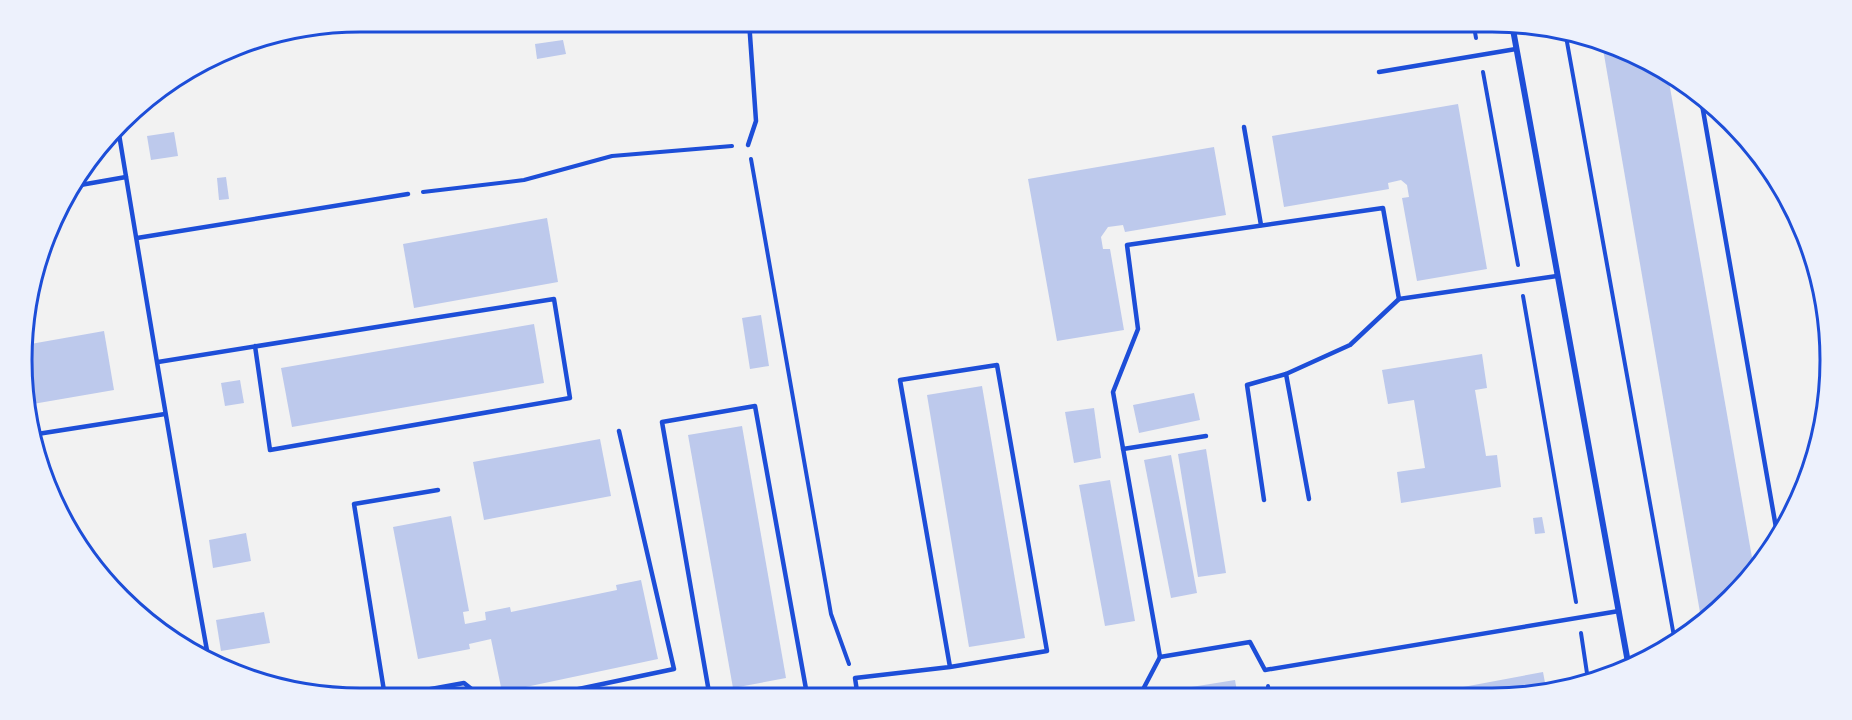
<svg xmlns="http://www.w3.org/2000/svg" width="1852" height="720" font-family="'Roboto Condensed',sans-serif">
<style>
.building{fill:#bdc9ec}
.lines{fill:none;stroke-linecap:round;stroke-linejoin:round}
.path{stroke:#1d4ed8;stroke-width:4}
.service{stroke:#1d4ed8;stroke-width:4.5}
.minor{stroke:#1d4ed8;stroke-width:6}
.rim{fill:none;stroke:#1d4ed8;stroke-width:3}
</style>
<rect width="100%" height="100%" fill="#f2f2f2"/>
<!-- building -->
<g class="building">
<path d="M563,40L566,54L537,59L535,44Z"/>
<path d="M1602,43L1668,76L1754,569L1716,615L1702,624Z"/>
<path d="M1458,104L1487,269L1417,281L1402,198L1409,197L1407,185L1401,180L1388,183L1389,189L1284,207L1272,136Z"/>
<path d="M174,132L178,156L151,160L147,136Z"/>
<path d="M1214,147L1226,215L1125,232L1123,225L1108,227L1101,237L1103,249H1110L1124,330L1057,341L1028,179Z"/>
<path d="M226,177L229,199L219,200L217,178Z"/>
<path d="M547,218L558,282L414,308L403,244Z"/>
<path d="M761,315L769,366L750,369L742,318Z"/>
<path d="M534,324L544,383L292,427L281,368Z"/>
<path d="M104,331L114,390L27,405L25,345Z"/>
<path d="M1482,354L1487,388L1475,390L1486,456L1497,455L1501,487L1401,503L1397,472L1425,468L1414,400L1388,404L1382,370Z"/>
<path d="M240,380L244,403L225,406L221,383Z"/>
<path d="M982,386L1025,638L969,647L927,395Z"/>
<path d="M1194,393L1200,420L1139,433L1133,405Z"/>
<path d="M1094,408L1101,458L1074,463L1065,412Z"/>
<path d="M742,426L786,678L733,688L688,435Z"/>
<path d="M600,439L611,496L484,520L473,462Z"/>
<path d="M1206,449L1226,573L1198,577L1178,454Z"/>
<path d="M1171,455L1197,593L1171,598L1144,460Z"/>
<path d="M1110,480L1135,621L1105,626L1079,485Z"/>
<path d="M451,516L469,611L463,612L465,624L486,620L485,612L510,607L511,612L617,590L616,585L641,580L658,659L502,692L491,639L469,644L470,649L418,659L393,527Z"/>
<path d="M1542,517L1545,533L1535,534L1533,518Z"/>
<path d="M246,533L251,561L213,568L209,540Z"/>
<path d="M264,612L270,643L221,651L216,620Z"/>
<path d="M1543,672L1547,693L1537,696H1415Z"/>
<path d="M1235,680L1238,697H1180L1179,689Z"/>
</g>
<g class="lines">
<!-- path -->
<g class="path">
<path d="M1473,21L1476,38"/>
<path d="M1565,31L1675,642"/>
<path d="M1483,72L1518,265"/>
<path d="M751,159L831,614L849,664"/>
<path d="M423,192L524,180L612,156L732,146"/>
<path d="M1523,296L1576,602"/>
<path d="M1581,633L1588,680"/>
<path d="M1268,686L1269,697"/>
</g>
<!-- service -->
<g class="service">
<path d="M1379,72L1516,49"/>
<path d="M1700,93L1778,539"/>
<path d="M1244,127L1261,225"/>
<path d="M118,128C147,304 176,480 208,656"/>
<path d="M748,145L756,121L749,21"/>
<path d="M69,187L126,177"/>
<path d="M137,238L408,194"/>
<path d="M1810,263L1814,283H1817"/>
<path d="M158,362C290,340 422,320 554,299L570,398L270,450L255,346"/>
<path d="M1286,374L1309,499"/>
<path d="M31,435L165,414"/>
<path d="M1123,449L1206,436"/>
<path d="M1264,500L1247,385L1286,374L1350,345L1399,299"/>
<path d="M1160,657L1113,392L1138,329L1127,245L1383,208L1399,299L1557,276"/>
<path d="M385,697L354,504L438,490"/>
<path d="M1139,697L1160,657L1250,642L1265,670L1619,611"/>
<path d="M710,698L662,422L755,406L806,689L753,698"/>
<path d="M858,698L855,678L950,667L1047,651L997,365L900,380L950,667"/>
<path d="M376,699L464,683L484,699"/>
<path d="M531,699L674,669L619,431"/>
</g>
<!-- minor -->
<path class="minor" d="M1512,24L1629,668"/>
</g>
<!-- crop -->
<path d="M0 0H1852V720H0ZM360 32H1492A328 328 0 0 1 1820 360V360A328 328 0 0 1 1492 688H360A328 328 0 0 1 32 360V360A328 328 0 0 1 360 32Z" fill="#edf1fc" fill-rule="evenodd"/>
<path class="rim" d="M360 32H1492A328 328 0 0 1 1820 360V360A328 328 0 0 1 1492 688H360A328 328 0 0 1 32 360V360A328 328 0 0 1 360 32Z"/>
</svg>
